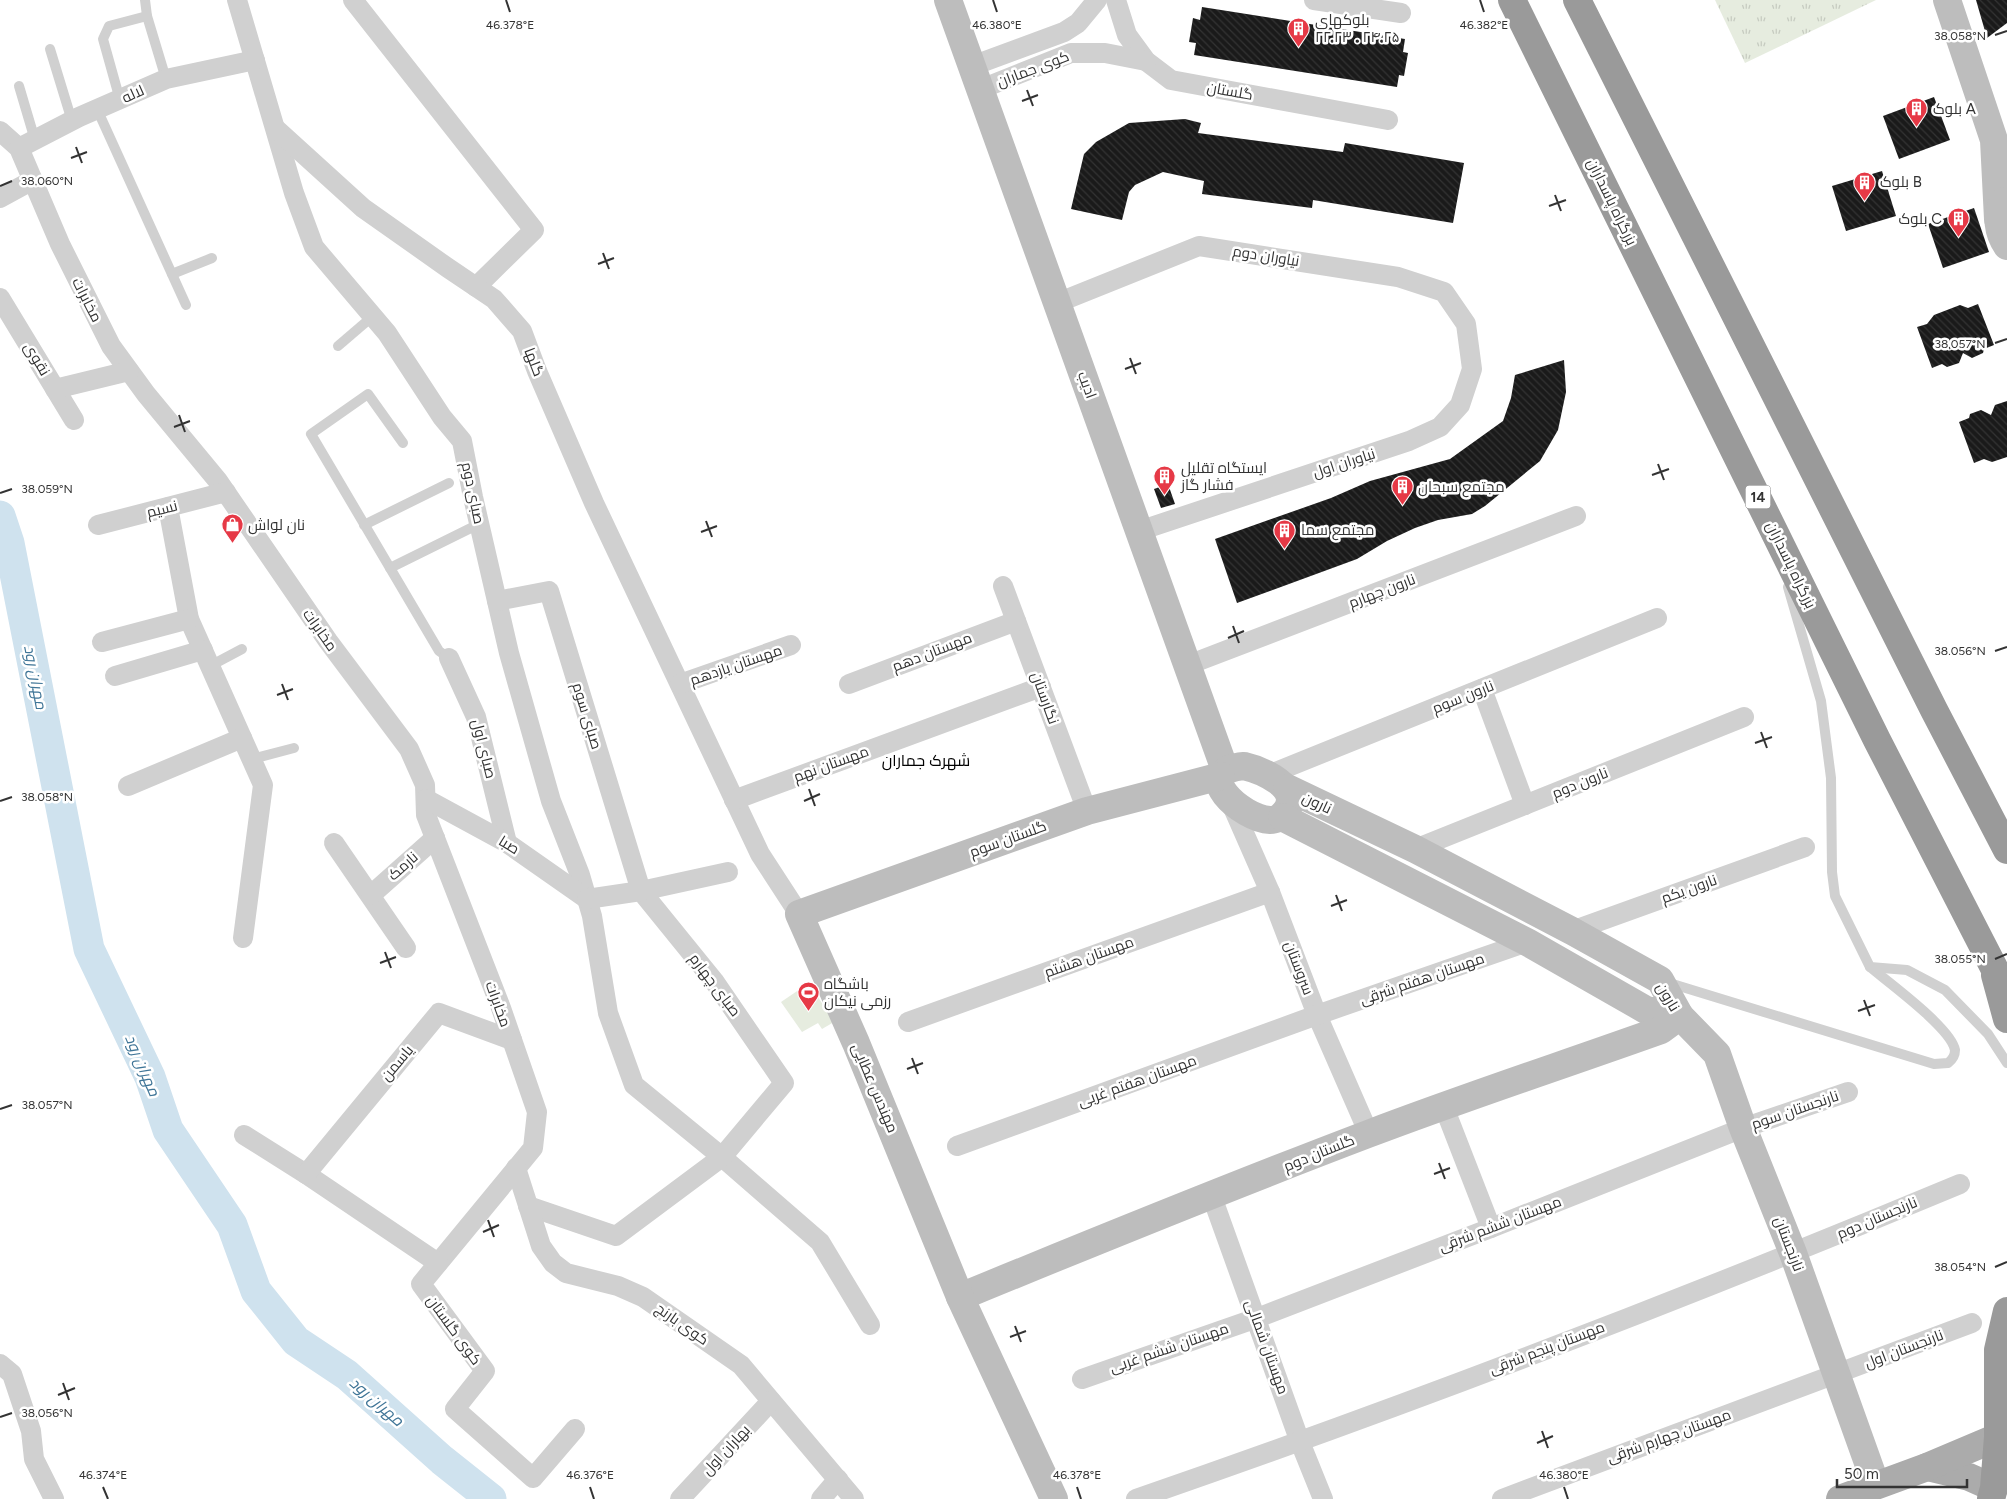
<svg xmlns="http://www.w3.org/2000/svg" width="2007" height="1499" font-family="Figtree,Cairo,sans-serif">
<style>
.grass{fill:url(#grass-tufts)}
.pitch{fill:#e6ecdf}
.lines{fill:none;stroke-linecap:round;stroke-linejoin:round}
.river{stroke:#cfe2ee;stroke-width:31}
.building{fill:url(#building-back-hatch)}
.lane{stroke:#d0d0d0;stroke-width:10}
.street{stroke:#d0d0d0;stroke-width:20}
.secondary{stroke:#bdbdbd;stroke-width:28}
.primary{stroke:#ababab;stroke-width:28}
.highway{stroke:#9a9a9a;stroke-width:28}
.ticks{fill:none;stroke:#333;stroke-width:2}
.labels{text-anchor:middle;stroke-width:5;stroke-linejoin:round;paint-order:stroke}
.shield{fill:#fff;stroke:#707070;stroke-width:1}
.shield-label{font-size:14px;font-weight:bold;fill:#333}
.poi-label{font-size:15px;fill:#333;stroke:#fff;text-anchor:start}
.street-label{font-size:15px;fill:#333;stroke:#fff}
.water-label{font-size:16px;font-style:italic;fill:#3f7597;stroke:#fff}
.neighbourhood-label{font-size:16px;fill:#000;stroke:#fff}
.ticks-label{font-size:12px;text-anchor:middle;fill:#333;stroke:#fff;stroke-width:5;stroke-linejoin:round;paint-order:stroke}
</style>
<defs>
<pattern id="grass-tufts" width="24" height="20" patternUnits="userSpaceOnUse" patternTransform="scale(1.25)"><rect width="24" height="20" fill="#e6ecdf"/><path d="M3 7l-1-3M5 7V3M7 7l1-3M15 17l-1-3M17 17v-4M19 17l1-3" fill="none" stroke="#c6cbc0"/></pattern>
<pattern id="building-back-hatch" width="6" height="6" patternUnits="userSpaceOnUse" patternTransform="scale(1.25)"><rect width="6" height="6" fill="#1a1a1a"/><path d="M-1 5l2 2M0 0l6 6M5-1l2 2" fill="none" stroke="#333"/></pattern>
</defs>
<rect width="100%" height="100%" fill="#fff"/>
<!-- grass -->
<path class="grass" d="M1715,0H1876L1745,63Z"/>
<!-- pitch -->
<path class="pitch" d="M809,983L834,1022L822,1029L818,1023L802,1032L781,1002Z"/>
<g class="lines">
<!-- river -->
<path class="river" d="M0,516L9,543L89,949L150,1077L168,1130L232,1225L256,1291L296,1341L347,1375L442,1460L491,1499"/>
</g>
<!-- building -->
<g class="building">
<path d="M1976,0H2007V23L1987,38Z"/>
<path d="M1202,7L1405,39L1403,52L1408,53L1404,76L1399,75L1397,87L1194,55L1196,43L1189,42L1193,18L1200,20Z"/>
<path d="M1934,97L1950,140L1899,159L1883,116Z"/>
<path d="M1185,119L1201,123L1198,133L1343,152L1345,143L1464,163L1453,223L1313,200L1312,208L1202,194L1204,181L1163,172L1135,185L1129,192L1122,220L1071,209L1084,154L1096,142L1129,123Z"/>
<path d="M1882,171L1896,216L1846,231L1832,186Z"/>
<path d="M1974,208L1989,252L1943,268L1928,224Z"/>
<path d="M1978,304L1994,345L1984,349L1983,353L1972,358L1963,353L1959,363L1947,367L1942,364L1932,368L1917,327L1927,324L1934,315L1960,305L1968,308Z"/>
<path d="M1564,360L1566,392L1558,430L1540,461L1485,506L1472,514L1438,520L1415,528L1387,541L1357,559L1237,603L1215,539L1331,498L1370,481L1450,459L1503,421L1511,398L1515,375Z"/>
<path d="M2007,401V457L1992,462L1984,459L1974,463L1959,422L1969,418L1970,414L1981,410L1991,415L1995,405Z"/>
<path d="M1168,484L1175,504L1161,508L1154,489Z"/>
</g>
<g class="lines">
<!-- lane -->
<g class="lane">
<path d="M145,0L147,16"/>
<path d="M50,49L72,121"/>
<path d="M19,86L35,140"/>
<path d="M120,100L103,39L109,26L147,16L166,79"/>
<path d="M97,109L186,305"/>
<path d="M172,274L212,258"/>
<path d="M338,346L373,316"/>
<path d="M403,443L368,394L311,434L439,651L449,658"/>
<path d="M364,525L449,483"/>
<path d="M390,568L479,524"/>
<path d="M1788,587L1821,701L1831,778L1832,872L1835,896L1870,967L1907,970L1945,990L1988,1034L2007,1063"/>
<path d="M210,666L242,649"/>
<path d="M252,759L294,748"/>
<path d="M1666,982L1934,1064L1948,1063C1952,1060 1955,1056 1955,1050C1951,1028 1889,983 1870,967"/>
</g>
<!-- street -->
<g class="street">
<path d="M237,0L294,193L314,247L387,333L442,417L462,441L473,497L509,653L551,801L580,875L592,916L608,1013L634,1085L722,1157L820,1242L870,1325"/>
<path d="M353,0L534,230L476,287"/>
<path d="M1116,0L1127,35L1146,61L1171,80L1388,120"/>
<path d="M1314,0L1401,13"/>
<path d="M972,66L1064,32L1078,23L1097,0"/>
<path d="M981,89L1071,53H1105L1146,61"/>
<path d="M276,129L363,208L448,268L494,299L522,331L537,371L594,503L760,854L799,914"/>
<path d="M0,131L19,148L60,244L111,346L146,394L218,481L328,641L409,749L425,785L426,815L501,1008L537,1112L533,1148L421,1284L485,1371L455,1409L533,1478L575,1429"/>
<path d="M19,148L79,117L166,79L255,60"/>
<path d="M0,198L33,180"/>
<path d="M0,298L74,420"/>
<path d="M1057,303L1199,246L1398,277L1444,292L1466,324L1472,369L1460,405L1440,427L1409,441L1139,531"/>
<path d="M55,389L129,371"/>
<path d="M168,507L189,619L263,785L243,938"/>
<path d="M98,525L226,492"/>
<path d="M1003,586L1087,811"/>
<path d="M497,601L549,591L641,891L714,981L784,1083L722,1157L616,1236L528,1206"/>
<path d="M102,642L189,619"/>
<path d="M449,658L476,717L507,843"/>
<path d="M1188,665L1576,516"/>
<path d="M115,676L203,650"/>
<path d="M680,684L791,645"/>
<path d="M849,684L1016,621"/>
<path d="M1482,689L1525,805"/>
<path d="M1268,775L1657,618"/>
<path d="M128,786L242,738"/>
<path d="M426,799L507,843L587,899"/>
<path d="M734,800L1041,687"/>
<path d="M1230,801L1270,892L1317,1015L1369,1134"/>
<path d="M334,843L406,948"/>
<path d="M1415,849L1744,717"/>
<path d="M371,895L435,838"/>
<path d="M587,899L641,891L728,872"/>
<path d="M1572,931L1805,847"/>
<path d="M908,1022L1270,892"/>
<path d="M1444,1107L1491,1228"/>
<path d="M244,1135L306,1174L438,1263"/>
<path d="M957,1146L1317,1015L1527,942"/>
<path d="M516,1168L541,1246L553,1263L566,1273L618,1286L643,1297L741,1365L854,1499"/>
<path d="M306,1174L439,1013L512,1040"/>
<path d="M1211,1194L1300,1442L1323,1499"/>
<path d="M0,1364L12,1374L31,1431L34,1459L54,1499"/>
<path d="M1082,1379L1257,1318L1491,1228L1743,1128L1848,1092"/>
<path d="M680,1499L771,1401"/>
<path d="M821,1499L838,1479"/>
<path d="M1136,1499C1414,1403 1689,1297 1960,1184"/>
<path d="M1502,1499L1972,1323"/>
</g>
<!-- secondary -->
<g class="secondary">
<path d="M948,0L1225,770"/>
<path d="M1947,0L1994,140L1998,219"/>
<path d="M2004,201C1995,216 1998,233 2007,246"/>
<path d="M1244,766C1261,770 1303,787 1286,811C1282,816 1278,820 1270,820C1242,819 1188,771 1244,766Z"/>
<path d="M1282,817L1527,942L1646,1010L1680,1016L1660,980L1572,931L1415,849L1287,788"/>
<path d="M960,1297C1096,1241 1231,1186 1368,1134C1465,1097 1563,1065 1661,1030L1680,1016L1717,1054L1743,1128L1793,1253L1876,1485"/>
<path d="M1054,1499L960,1297L856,1043L799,914L1087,811L1221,776"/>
</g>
<!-- primary -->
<g class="primary">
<path d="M1927,1467L1969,1477L1994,1488"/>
<path d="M1840,1499L1927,1467L1998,1437"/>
</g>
<!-- highway -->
<g class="highway">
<path d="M1512,0L1877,740L2007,993"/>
<path d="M1577,0L1934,710L2007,850"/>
<path d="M1995,975L2007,1019"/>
<path d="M1991,1499L1994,1488L1998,1437V1350L2007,1311"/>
</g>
</g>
<!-- ticks -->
<path class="ticks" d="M506,0L510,12M993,0L997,12M1480,0L1484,12M1995,35L2007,31M1027,90L1033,106M1022,101L1038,95M76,147L82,163M71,158L87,152M0,186L12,181M1555,195L1561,211M1549,206L1566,200M603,253L609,269M598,264L614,258M1995,343L2007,339M1130,358L1136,374M1125,369L1141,363M179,415L185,432M174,427L190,421M1658,464L1664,480M1652,475L1669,469M0,493L12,489M706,521L712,537M701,532L717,526M1233,626L1239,643M1228,638L1244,631M1995,651L2007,647M282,684L288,700M277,695L293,689M1761,732L1767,748M1755,743L1772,737M809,789L815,806M0,801L12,797M804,801L820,794M1336,895L1342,911M1331,906L1347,900M385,952L391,968M1995,959L2007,954M380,963L396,957M1864,1000L1870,1016M1858,1011L1875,1005M912,1058L918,1074M907,1069L923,1063M0,1109L12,1105M1439,1163L1445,1179M1434,1174L1450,1168M488,1220L494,1237M483,1232L499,1225M1995,1267L2007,1262M1015,1326L1021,1342M1010,1337L1026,1331M63,1383L69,1400M58,1395L75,1388M0,1417L12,1413M1542,1431L1548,1448M1537,1443L1553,1436M103,1487L108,1499M590,1487L594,1499M1077,1487L1081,1499M1564,1487L1568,1499"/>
<!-- icons -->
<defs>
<symbol id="building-pin" viewBox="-11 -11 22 30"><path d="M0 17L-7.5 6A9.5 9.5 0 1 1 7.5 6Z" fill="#e63946" stroke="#fff"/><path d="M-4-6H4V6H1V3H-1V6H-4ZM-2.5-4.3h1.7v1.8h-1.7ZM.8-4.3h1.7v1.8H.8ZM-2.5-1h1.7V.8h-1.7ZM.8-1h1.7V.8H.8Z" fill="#fff"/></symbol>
<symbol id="shop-pin" viewBox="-11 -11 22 30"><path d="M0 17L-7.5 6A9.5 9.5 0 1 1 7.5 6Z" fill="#e63946" stroke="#fff"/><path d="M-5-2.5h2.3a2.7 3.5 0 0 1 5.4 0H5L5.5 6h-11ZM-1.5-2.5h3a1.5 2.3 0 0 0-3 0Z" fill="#fff"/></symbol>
<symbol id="stadium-pin" viewBox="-11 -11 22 30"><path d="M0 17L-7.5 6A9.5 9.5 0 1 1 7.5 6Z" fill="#e63946" stroke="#fff"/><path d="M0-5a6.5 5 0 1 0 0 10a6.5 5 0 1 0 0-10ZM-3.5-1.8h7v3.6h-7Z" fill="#fff"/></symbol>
</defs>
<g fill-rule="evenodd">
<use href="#building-pin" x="1286" y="16" width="25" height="34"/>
<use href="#building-pin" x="1904" y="96" width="25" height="34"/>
<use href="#building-pin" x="1852" y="170" width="25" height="34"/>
<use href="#building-pin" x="1946" y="206" width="25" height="34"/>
<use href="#building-pin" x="1152" y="464" width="25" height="34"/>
<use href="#building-pin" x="1390" y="474" width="25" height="34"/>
<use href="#shop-pin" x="220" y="512" width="25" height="34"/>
<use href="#building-pin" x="1272" y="518" width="25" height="34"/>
<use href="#stadium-pin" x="796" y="980" width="25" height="34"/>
</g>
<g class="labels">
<!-- shield labels -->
<rect class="shield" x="1745.5" y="485.5" width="25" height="23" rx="4"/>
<g class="shield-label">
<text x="1758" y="502">14</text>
</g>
<!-- poi labels -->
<g class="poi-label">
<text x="1315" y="25">بلوکهای<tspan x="1315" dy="17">۲۲.۲۳ . ۲۴.۲۵</tspan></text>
<text x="1933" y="114">بلوک A</text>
<text x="1880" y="187">بلوک B</text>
<text x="1942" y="224" text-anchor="end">بلوک C</text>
<text x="1181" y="473">ایستگاه تقلیل<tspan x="1181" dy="17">فشار گاز</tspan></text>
<text x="1418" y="492">مجتمع سبحان</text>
<text x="248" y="530">نان لواش</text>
<text x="1301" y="535">مجتمع سما</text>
<text x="824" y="989">باشگاه<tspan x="824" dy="17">رزمی نیکان</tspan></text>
</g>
<!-- street labels -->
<g class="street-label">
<text transform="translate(1033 69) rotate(-21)" y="5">کوی جماران</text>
<text transform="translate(1230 91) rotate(10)" y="5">گلستان</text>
<text transform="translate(133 94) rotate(-24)" y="5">لاله</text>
<text transform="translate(1612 202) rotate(64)" y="5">بزرگراه پاسداران</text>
<text transform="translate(1266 256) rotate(9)" y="5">نیاوران دوم</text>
<text transform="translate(87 300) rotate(63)" y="5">مخابرات</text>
<text transform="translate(37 359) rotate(59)" y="5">نقوی</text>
<text transform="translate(534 362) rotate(69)" y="5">گلها</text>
<text transform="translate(1087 385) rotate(70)" y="5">ادیب</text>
<text transform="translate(1344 463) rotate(-18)" y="5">نیاوران اول</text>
<text transform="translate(473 493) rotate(78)" y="5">صبای دوم</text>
<text transform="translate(162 509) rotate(-14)" y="5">نسیم</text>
<text transform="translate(1791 565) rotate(64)" y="5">بزرگراه پاسداران</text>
<text transform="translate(1382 591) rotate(-21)" y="5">نارون چهارم</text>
<text transform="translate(320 630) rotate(55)" y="5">مخابرات</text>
<text transform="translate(932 652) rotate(-21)" y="5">مهستان دهم</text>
<text transform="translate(736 665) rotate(-19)" y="5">مهستان یازدهم</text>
<text transform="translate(1463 697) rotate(-22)" y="5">نارون سوم</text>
<text transform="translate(1045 698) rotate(70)" y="5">نگارستان</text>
<text transform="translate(587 716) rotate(73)" y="5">صبای سوم</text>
<text transform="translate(484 749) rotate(76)" y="5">صبای اول</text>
<text transform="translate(831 764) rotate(-20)" y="5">مهستان نهم</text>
<text transform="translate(1580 783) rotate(-22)" y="5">نارون دوم</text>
<text transform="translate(1317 803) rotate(25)" y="5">نارون</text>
<text transform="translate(1008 839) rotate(-20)" y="5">گلستان سوم</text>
<text transform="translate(509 845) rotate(32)" y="5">صبا</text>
<text transform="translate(403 866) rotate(-42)" y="5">نارمک</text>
<text transform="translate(1689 889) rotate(-20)" y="5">نارون یکم</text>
<text transform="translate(1089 957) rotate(-20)" y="5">مهستان هشتم</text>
<text transform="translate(1299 968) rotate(69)" y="5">سروستان</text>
<text transform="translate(1422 979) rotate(-19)" y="5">مهستان هفتم شرقی</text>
<text transform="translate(715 985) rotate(53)" y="5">صبای چهارم</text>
<text transform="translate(1668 997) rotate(59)" y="5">نارون</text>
<text transform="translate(498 1004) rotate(70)" y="5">مخابرات</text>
<text transform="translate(397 1063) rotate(-50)" y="5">یاسمن</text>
<text transform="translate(1137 1081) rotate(-20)" y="5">مهستان هفتم غربی</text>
<text transform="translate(875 1088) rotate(67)" y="5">مهندس عطایی</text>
<text transform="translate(1795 1110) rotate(-19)" y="5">نارنجستان سوم</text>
<text transform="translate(1319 1153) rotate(-22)" y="5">گلستان دوم</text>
<text transform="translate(1877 1218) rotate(-23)" y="5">نارنجستان دوم</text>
<text transform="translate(1500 1224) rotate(-21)" y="5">مهستان ششم شرقی</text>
<text transform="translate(1789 1244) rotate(69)" y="5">نارنجستان</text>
<text transform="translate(682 1324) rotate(35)" y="5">کوی بارنج</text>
<text transform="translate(454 1330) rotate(54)" y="5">کوی گلستان</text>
<text transform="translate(1267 1347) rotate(70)" y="5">مهستان شمالی</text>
<text transform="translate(1169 1348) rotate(-19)" y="5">مهستان ششم غربی</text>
<text transform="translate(1547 1348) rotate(-21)" y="5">مهستان پنجم شرقی</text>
<text transform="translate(1904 1349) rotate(-21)" y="5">نارنجستان اول</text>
<text transform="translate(1669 1436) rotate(-20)" y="5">مهستان چهارم شرقی</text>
<text transform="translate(726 1450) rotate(-47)" y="5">بهاران اول</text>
</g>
<!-- water labels -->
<g class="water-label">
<text transform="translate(36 677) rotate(79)" y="6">مهران رود</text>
<text transform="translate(143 1065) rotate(67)" y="6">مهران رود</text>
<text transform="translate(377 1401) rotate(41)" y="6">مهران رود</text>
</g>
<!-- neighbourhood labels -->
<g class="neighbourhood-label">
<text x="926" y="766">شهرک جماران</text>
</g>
</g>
<g class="ticks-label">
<text x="510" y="29">46.378°E</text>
<text x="997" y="29">46.380°E</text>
<text x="1484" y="29">46.382°E</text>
<text x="1960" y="40">38.058°N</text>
<text x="47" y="185">38.060°N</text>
<text x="1960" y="348">38.057°N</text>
<text x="47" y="493">38.059°N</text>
<text x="1960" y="655">38.056°N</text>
<text x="47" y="801">38.058°N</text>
<text x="1960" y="963">38.055°N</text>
<text x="47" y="1109">38.057°N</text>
<text x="1960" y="1271">38.054°N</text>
<text x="47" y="1417">38.056°N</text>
<text x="103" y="1479">46.374°E</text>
<text x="590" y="1479">46.376°E</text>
<text x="1077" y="1479">46.378°E</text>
<text x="1564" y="1479">46.380°E</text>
</g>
<!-- scale -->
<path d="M1837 1479v8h130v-8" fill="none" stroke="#333333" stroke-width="2.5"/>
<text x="1844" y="1479" font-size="15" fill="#333333" stroke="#ffffff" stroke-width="4" paint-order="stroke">50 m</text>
</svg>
